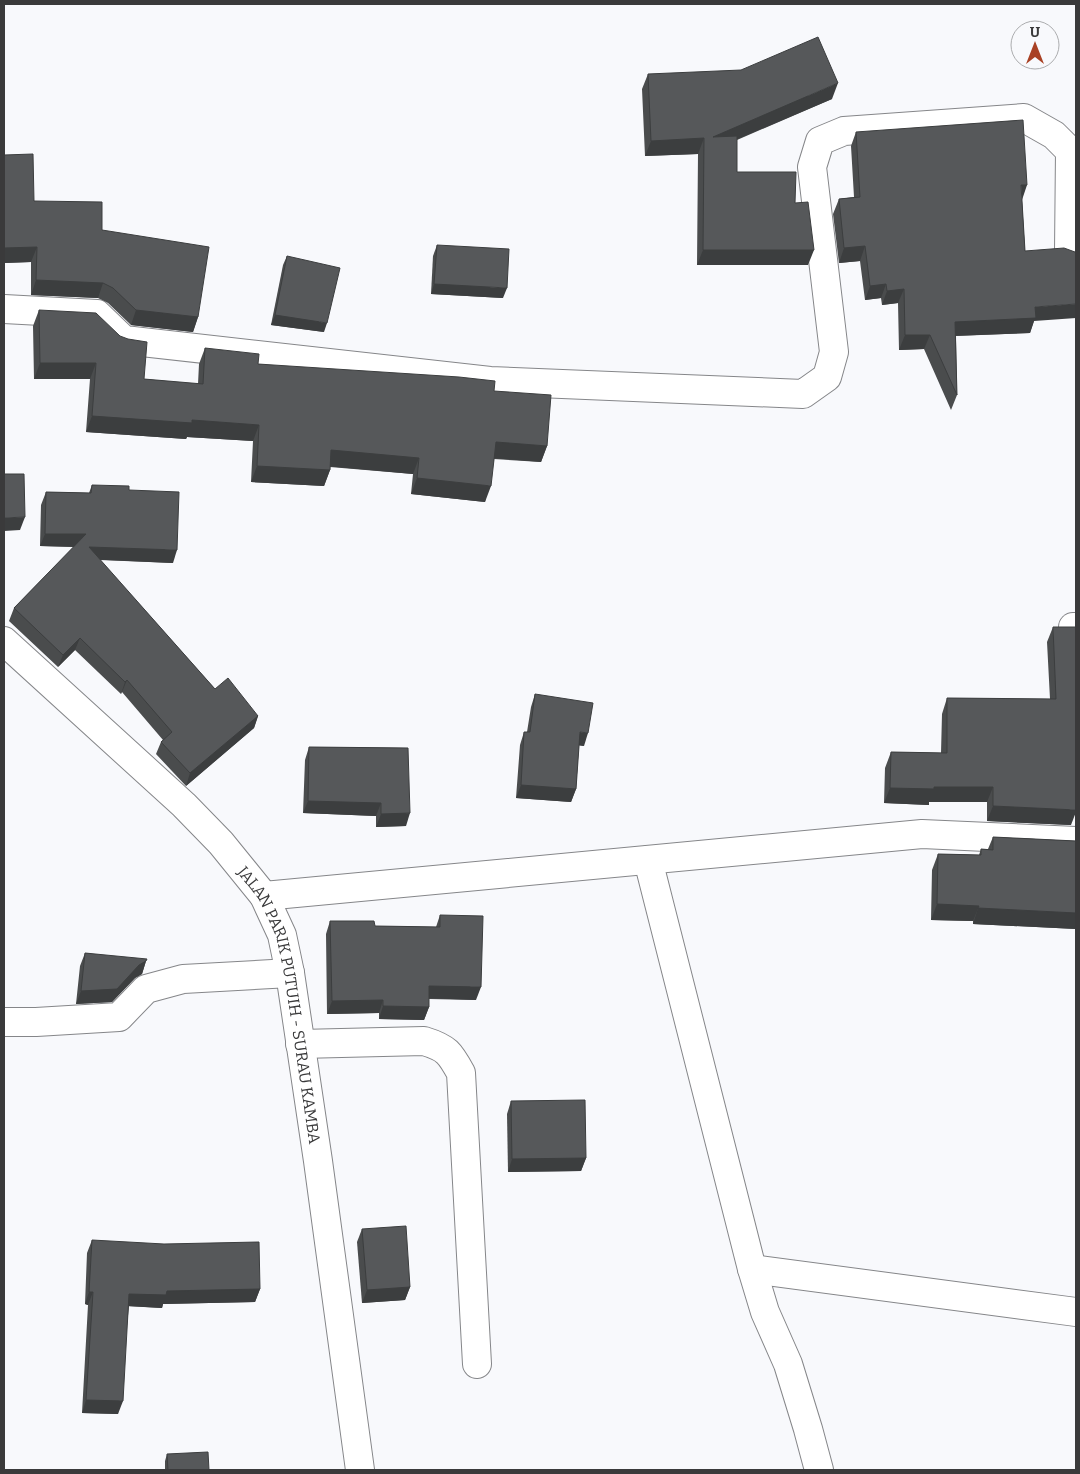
<svg xmlns="http://www.w3.org/2000/svg" width="1080" height="1474" font-family="Bitter,serif">
<style>
.lines{fill:none;stroke-linecap:round;stroke-linejoin:round}
.street-casing{stroke:#858689;stroke-width:30}
.secondary-casing{stroke:#858689;stroke-width:30}
.street{stroke:#fff;stroke-width:28}
.secondary{stroke:#fff;stroke-width:28}
.wall{fill:#4a4c4d}
.shaded-wall{fill:#3c3e3f}
.building{fill:#56585a;stroke:#3c3e3f}
.labels{text-anchor:middle;stroke-width:5;stroke-linejoin:round;paint-order:stroke}
.street-label{font-size:16px;fill:#3a3a3b;stroke:#f8f9fc}
</style>
<rect width="100%" height="100%" fill="#f8f9fc"/>
<g class="lines">
<defs>
<g id="street">
<path d="M4,309L97,314L124,340L490,381L803,394L827,377L834,352L812,167L820,141L844,131L1024,118L1054,135L1070,151L1069,251"/>
<path d="M1073,627H1076"/>
<path d="M648,860L752,1269L765,1312L788,1364L808,1429L819,1470"/>
<path d="M264,896L922,834L1076,841"/>
<path d="M4,1022H36L119,1017L146,989L183,979L290,973"/>
<path d="M300,1044L424,1041C447,1048 450,1053 461,1073L477,1364"/>
<path d="M752,1269L1076,1312"/>
</g>
<g id="secondary">
<path id="s1" d="M4,641L184,805L221,843L264,896L282,935L290,973L318,1161L360,1470"/>
</g>
</defs>
<!-- street casing -->
<use href="#street" class="street-casing"/>
<!-- secondary casing -->
<use href="#secondary" class="secondary-casing"/>
<!-- street -->
<use href="#street" class="street"/>
<!-- secondary -->
<use href="#secondary" class="secondary"/>
</g>
<!-- wall -->
<g class="wall">
<path d="M648,74L832,99L737,140V172L795,203L808,265H697L698,154L645,156L642,89Z"/>
<path d="M856,132L1022,199L1025,251L1034,321L1030,333L956,336L957,395L951,410L924,349L899,350L898,303L882,305L881,298L865,300L860,261L839,263L833,214L839,199L854,197L851,146Z"/>
<path d="M4,155L34,201L102,230L198,317L193,332L131,325L108,303L98,298L31,295V262L4,263Z"/>
<path d="M437,245L503,298L431,294L433,256Z"/>
<path d="M287,256L324,332L271,325L283,265Z"/>
<path d="M39,310L144,379L198,384L199,364L205,348L258,364L494,391L547,446L541,462L494,459L485,502L411,494L413,474L330,467V470L324,486L251,482L253,441L187,437L186,439L86,432L90,379H34L33,326Z"/>
<path d="M92,485L129,490L173,563L100,560L215,689L258,716L254,728L186,786L156,754L161,742L163,740L122,692L121,694L75,650L58,667L9,621L14,608L74,547L40,546L41,505L46,492L89,493Z"/>
<path d="M1053,627L1071,825L987,821V802H929V805L884,803L885,768L891,752L941,753L942,714L947,698L1050,699L1047,642Z"/>
<path d="M535,694L584,746L579,745L576,789L571,802L516,798L520,745L524,732H527L531,707Z"/>
<path d="M309,747L408,748L406,826L376,827V816L303,813L305,760Z"/>
<path d="M993,837L1076,841V929L973,924V921L931,920L932,870L938,854L979,855L981,849H988Z"/>
<path d="M440,915L476,1000L429,999V1007L424,1020L379,1019V1013L327,1014L326,934L330,921L375,926L436,927Z"/>
<path d="M85,953L146,961L142,974L135,978L112,1002L76,1004L80,966Z"/>
<path d="M511,1101L586,1158L581,1171L508,1172L507,1114Z"/>
<path d="M362,1229L410,1287L405,1300L362,1303L357,1242Z"/>
<path d="M92,1240L260,1289L255,1302L163,1304L162,1308L129,1306L118,1414L82,1413L88,1305L85,1304L87,1253Z"/>
<path d="M167,1454L209,1470H165V1461Z"/>
</g>
<!-- shaded-wall -->
<g class="shaded-wall">
<path d="M838,83L832,99L707,152L713,137Z"/>
<path d="M704,138L698,154L645,156L651,141Z"/>
<path d="M1021,185H1027L1022,200Z"/>
<path d="M865,246L860,261L839,263L844,248Z"/>
<path d="M37,247L31,262L4,263V248Z"/>
<path d="M703,250H814L808,265H697Z"/>
<path d="M36,280L103,283L98,298L31,295Z"/>
<path d="M434,284L507,288L503,298L431,294Z"/>
<path d="M886,284L881,298L865,300L870,286Z"/>
<path d="M904,289L898,303L882,305L887,291Z"/>
<path d="M1076,304V318L1034,321L1030,333L950,336L955,322L1035,307Z"/>
<path d="M136,310L198,317L193,332L131,325Z"/>
<path d="M275,315L327,323L324,332L271,325Z"/>
<path d="M905,335H930L924,349L899,350Z"/>
<path d="M40,363H96L90,379H34Z"/>
<path d="M92,416L192,420L259,425L253,441L187,437L186,439L86,432Z"/>
<path d="M496,442L547,446L541,462L491,458Z"/>
<path d="M331,450L419,458L413,474L325,466Z"/>
<path d="M257,466L330,470L324,486L251,482Z"/>
<path d="M417,478L491,486L485,502L411,494Z"/>
<path d="M25,517L20,530L4,531V518Z"/>
<path d="M45,534H86L81,547L40,546Z"/>
<path d="M89,547L177,550L173,563L84,559Z"/>
<path d="M80,638L75,650L58,667L63,655Z"/>
<path d="M127,680L122,692L121,694L125,682Z"/>
<path d="M258,716L254,728L186,786L190,773Z"/>
<path d="M580,732L588,733L584,746L575,745Z"/>
<path d="M521,785L576,789L571,802L516,798Z"/>
<path d="M934,787H993L987,802H929V805L884,803L890,788Z"/>
<path d="M308,801L381,803L376,816L303,813Z"/>
<path d="M993,806L1076,810V812L1071,825L987,821Z"/>
<path d="M410,813L406,826L376,827L381,814Z"/>
<path d="M937,904L979,906L973,921L931,920Z"/>
<path d="M978,908L1076,913V929L973,924Z"/>
<path d="M146,961L142,974L135,978L112,1002L76,1004L81,991L139,965Z"/>
<path d="M429,986L481,987L476,1000L424,998Z"/>
<path d="M383,1000L379,1013L327,1014L332,1001Z"/>
<path d="M383,1006L429,1007L424,1020L379,1019Z"/>
<path d="M586,1158L581,1171L508,1172L512,1159Z"/>
<path d="M410,1287L405,1300L362,1303L367,1290Z"/>
<path d="M260,1289L255,1302L163,1304L162,1308L125,1306L129,1294L167,1291Z"/>
<path d="M89,1292H93L88,1305L85,1304Z"/>
<path d="M86,1400L123,1401L118,1414L82,1413Z"/>
</g>
<!-- building -->
<g class="building">
<path d="M818,37L838,83L713,137L737,136V172H796L795,203L808,202L814,250H703L704,138L651,141L648,74L741,70Z"/>
<path d="M1023,120L1027,185H1021L1025,251L1064,248L1075,252H1076V304L1035,307L1036,318L955,322L957,395L930,335H905L904,289L887,291L886,284L870,286L865,246L844,248L839,199L860,197L856,132Z"/>
<path d="M33,154L34,201L102,202V230L209,247L198,317L136,310L113,288L103,283L36,280L37,247L4,248V155Z"/>
<path d="M437,245L509,249L507,288L434,284Z"/>
<path d="M287,256L340,268L327,323L275,315Z"/>
<path d="M39,310L96,313L120,336L128,339L147,342L144,379L203,384L205,348L259,354L258,364L459,377L495,381L494,391L551,395L547,446L496,442L491,486L417,478L419,458L331,450L330,470L257,466L259,425L192,420V423L92,416L96,363H40Z"/>
<path d="M4,474H24L25,517L4,518Z"/>
<path d="M92,485L129,486V490L179,492L177,550L89,547L215,689L228,678L258,716L190,773L161,742L172,732L127,680L125,682L80,638L63,655L14,608L86,534H45L46,492L91,493Z"/>
<path d="M1053,627H1076V810L993,806V787H934V789L890,788L891,752L947,753V698L1056,699Z"/>
<path d="M535,694L593,703L588,733L580,732L576,789L521,785L524,732H530Z"/>
<path d="M309,747L408,748L410,813L381,814V803L308,801Z"/>
<path d="M993,837L1076,841V913L978,908L979,906L937,904L938,854L981,855V849L993,850Z"/>
<path d="M440,915L483,916L481,987L429,986V1007L383,1006V1000L332,1001L330,921H374L375,926L440,927Z"/>
<path d="M85,953L147,959L146,961L139,965L117,989L81,991Z"/>
<path d="M585,1100L586,1158L512,1159L511,1101Z"/>
<path d="M406,1226L410,1287L367,1290L362,1229Z"/>
<path d="M92,1240L164,1244L259,1242L260,1289L167,1291L166,1295L129,1294L123,1401L86,1400L93,1292H89Z"/>
<path d="M208,1452L209,1470H168L167,1454Z"/>
</g>
<g class="labels">
<!-- street labels -->
<g class="street-label">
<text dy="6" stroke="none"><textPath href="#s1" startOffset="474">JALAN PARIK PUTUIH - SURAU KAMBA</textPath></text>
</g>
</g>
<!-- border -->
<rect width="1080" height="1474" fill="none" stroke="#3a3a3b" stroke-width="10"/>
<!-- north arrow -->
<g transform="translate(1035 45)"><circle r="24" fill="#f8f9fc" stroke="#acadaf"/>
<path d="M0-4L9 19L0 12L-9 19Z" fill="#a94124"/>
<text y="-8" font-size="14" font-weight="bold" text-anchor="middle" fill="#3a3a3b">U</text>
</g>
</svg>
